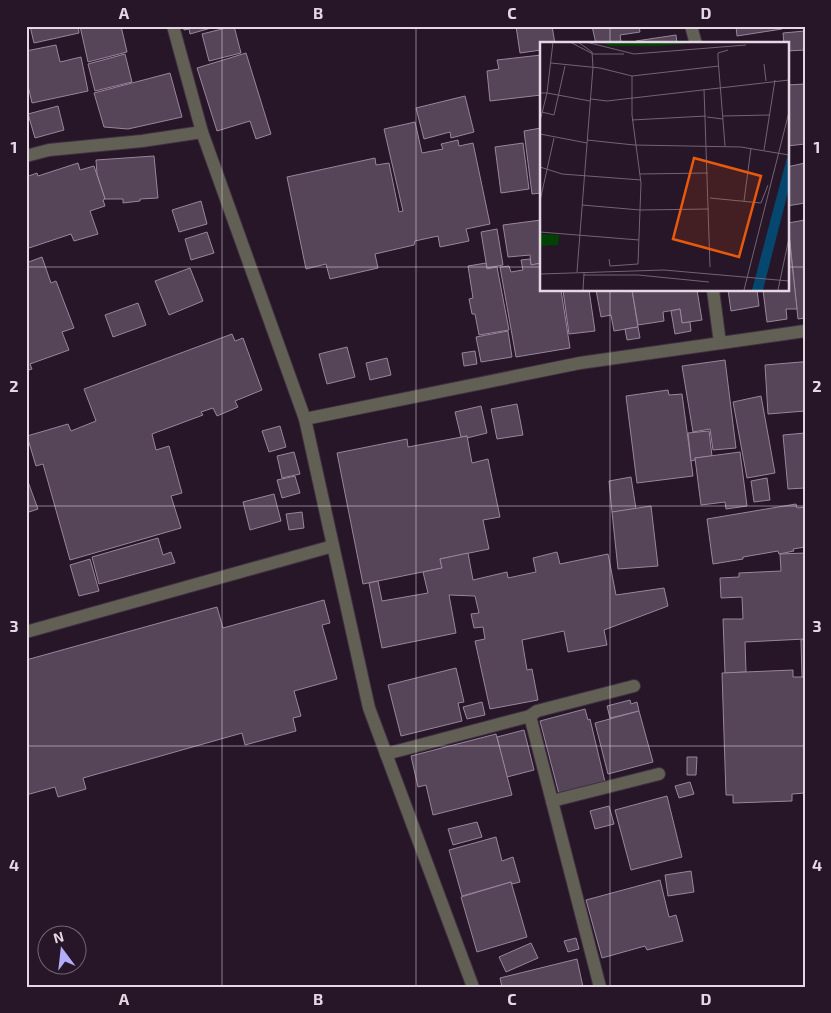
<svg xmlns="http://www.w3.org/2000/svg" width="831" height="1013" font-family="'Exo 2',sans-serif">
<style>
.building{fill:#564459;stroke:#99859c}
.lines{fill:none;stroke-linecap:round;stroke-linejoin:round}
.service-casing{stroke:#403142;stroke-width:14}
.minor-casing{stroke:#403142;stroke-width:14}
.service{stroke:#626054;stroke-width:12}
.minor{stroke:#626054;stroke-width:12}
.grid{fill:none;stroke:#e3d8e4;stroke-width:1;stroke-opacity:0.55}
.inset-road{fill:none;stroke:#726473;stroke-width:1}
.view{fill:#e8590c;fill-opacity:0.15;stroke:#e8590c;stroke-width:2.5}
.inset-edge{fill:none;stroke:#e3d8e4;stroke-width:2.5}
.neatline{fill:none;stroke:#e3d8e4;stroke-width:2}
.grid-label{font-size:16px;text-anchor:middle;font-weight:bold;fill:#e3d8e4}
</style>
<rect width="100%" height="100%" fill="#261628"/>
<!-- building -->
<g class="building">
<path d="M30,26H78L79,33L34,43Z"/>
<path d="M80,26H109V28L121,26L127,52L88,62Z"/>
<path d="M183,26H218L190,34L189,29L184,30Z"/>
<path d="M234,26L241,53L209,61L202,34Z"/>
<path d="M516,26H552L555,44H541V50L520,53Z"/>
<path d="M592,26H639L640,32L620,35L621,42L596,44Z"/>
<path d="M736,26H781L782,29L737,36Z"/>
<path d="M805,31V50L787,51V44H784L783,33Z"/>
<path d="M676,35L677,44H637L636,41Z"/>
<path d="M56,45L60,62L81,57L88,91L32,103L26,77V51Z"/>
<path d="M246,53L271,134L256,139L250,121L217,131L197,68Z"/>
<path d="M125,54L132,82L95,91L88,64Z"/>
<path d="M541,55V95L490,101L487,71L499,69L497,60Z"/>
<path d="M170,73L182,117L128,129L104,127L94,93Z"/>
<path d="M805,84V144L787,146V85Z"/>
<path d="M465,96L474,132L451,138L450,132L424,139L416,108Z"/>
<path d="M58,106L64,130L35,138L28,114Z"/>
<path d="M415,122L422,153L443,149L441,144L458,140L459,146L473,143L490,224L466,229L469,241L440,247L438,236L415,241L414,245L375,254L378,268L330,279L326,264L306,269L287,177L375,158L376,165L389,163L399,212L403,211L384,129Z"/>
<path d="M541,128V193L532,194L524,131Z"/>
<path d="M523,143L529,189L501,193L495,147Z"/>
<path d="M154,156L158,198L140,199V201L123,203V199H105L97,174L96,160Z"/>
<path d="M78,163L80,170L94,166L105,199L103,200L105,206L90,211L98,234L74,241L71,234L26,249V177L37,173L38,176Z"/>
<path d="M805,163V203L787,206V167Z"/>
<path d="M201,201L207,224L179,232L172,210Z"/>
<path d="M541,220V263L531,265L530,255L508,257L503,225Z"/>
<path d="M805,220V318L798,319L788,223Z"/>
<path d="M788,228L797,309H786L787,319L767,322L763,290H787Z"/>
<path d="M497,229L503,265L487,268L481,232Z"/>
<path d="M207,232L214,253L191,260L185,239Z"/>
<path d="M42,257L51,283L56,281L74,328L62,332L69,350L30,364L32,369L26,371V263Z"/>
<path d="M530,259L531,265L541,263V290H561L570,348L516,357L500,267L509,266L511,272L523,270L521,260Z"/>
<path d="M486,263L487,269L497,267L509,330L479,335L475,314H472L469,299L473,298L468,266Z"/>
<path d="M190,268L203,301L169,315L155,281Z"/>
<path d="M563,290H589L595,331L569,334Z"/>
<path d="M596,290H632L638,327L614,331L611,315L601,317Z"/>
<path d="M632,290H697L702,320L682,323L680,309L663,312L664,321L638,325Z"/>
<path d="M728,290H757L759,306L731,311Z"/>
<path d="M138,303L146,325L113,337L105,315Z"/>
<path d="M680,309L682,323L690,322L691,331L675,334L671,311Z"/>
<path d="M638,327L640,338L627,340L625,329Z"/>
<path d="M508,331L512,357L481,362L476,337Z"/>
<path d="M232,334L235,341L243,338L262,390L235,401L238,407L217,416L213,408L201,412L203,415L152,434L156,450L169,446L182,493L171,496L181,528L70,560L43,464L36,466L27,436L68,424L71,431L96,421L84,389Z"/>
<path d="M347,347L355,377L327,384L319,354Z"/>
<path d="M475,351L477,364L464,366L462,353Z"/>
<path d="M387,358L391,375L370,380L366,363Z"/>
<path d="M725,360L736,448L713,450L710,429L693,432L682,366Z"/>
<path d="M801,362H805V411L768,414L765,365Z"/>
<path d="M668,390L669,395L682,394L693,476L637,483L626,396Z"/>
<path d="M761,396L775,473L747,478L733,402Z"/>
<path d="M517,404L523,435L497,439L491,409Z"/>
<path d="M481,406L487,433L467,438V436L461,437L455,412Z"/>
<path d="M280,426L286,447L269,452L262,431Z"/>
<path d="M709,431L712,456L695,458V460L691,461L688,433Z"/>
<path d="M805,433V488L788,489L783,435Z"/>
<path d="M467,436L472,463L488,459L500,517L483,520L489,549L440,559L442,568L363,584L337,453L407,439L408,447Z"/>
<path d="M294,452L300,474L282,478L277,456Z"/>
<path d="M740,452L747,506L726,509L725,502L701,505L695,458Z"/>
<path d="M295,476L300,493L282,498L277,480Z"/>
<path d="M631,477L636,509L612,512L609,481Z"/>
<path d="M767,478L770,500L754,502L751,481Z"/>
<path d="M27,479L38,509L26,513V479Z"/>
<path d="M274,494L281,521L250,530L243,502Z"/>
<path d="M796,504L797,508L805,507V547L793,549L794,551L779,554L778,551L743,557V559L713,564L707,519Z"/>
<path d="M651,506L658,566L618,569L612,512Z"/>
<path d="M302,512L304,528L289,530L286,514Z"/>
<path d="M158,538L163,555L171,552L175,563L99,584L92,557Z"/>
<path d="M557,552L560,564L608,554L616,595L664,588L668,606L604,630L607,645L568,652L564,631L522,640L527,670L532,669L538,700L490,709L475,641L485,639L483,627L474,628L471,614L479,613L475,596L449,595L456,633L382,648L369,583L378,581L382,601L428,593L423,572L442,568L440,559L468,553L473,580L507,572L508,578L536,572L533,558Z"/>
<path d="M805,553V639L745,642L746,672L725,673L723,619H743L742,597L721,598L720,578L739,577V573L781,571L780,554Z"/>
<path d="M90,559L99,591L79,596L70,565Z"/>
<path d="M324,600L330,623L322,625L337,679L294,691L301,716L293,718L296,731L245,745L242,733L83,778L86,789L58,797L55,787L26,795V660L217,607L223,628Z"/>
<path d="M805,639V677H802L801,640Z"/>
<path d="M456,668L464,702L458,703L462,721L401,736L388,685Z"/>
<path d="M793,670V677H805V793L792,794V801L733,803V795H726L722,673Z"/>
<path d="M630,700L631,704L637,702L639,711L610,718L607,706Z"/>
<path d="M482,702L485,715L467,719L463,707Z"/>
<path d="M585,709L588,720L590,719L605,782L559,794L540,721Z"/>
<path d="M639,711L653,762L608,774L595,723Z"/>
<path d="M524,730L534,770L507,777L497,737Z"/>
<path d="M496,734L512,795L433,815L426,785L418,787L411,756Z"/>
<path d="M687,757H697L696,775H687Z"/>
<path d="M690,782L694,794L679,798L675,786Z"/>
<path d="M667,796L682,857L631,870L615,810Z"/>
<path d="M609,806L614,824L595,829L590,811Z"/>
<path d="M477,822L482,837L453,845L448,829Z"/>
<path d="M496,837L502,861L513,857L520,882L512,884L511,882L462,896L449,850Z"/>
<path d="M691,871L694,892L668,896L665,875Z"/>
<path d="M660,880L669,917L676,915L683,941L647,950L645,946L602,958L586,900Z"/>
<path d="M511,882L527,937L477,952L461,897Z"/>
<path d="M576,938L579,949L568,952L564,941Z"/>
<path d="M531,943L538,958L506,972L499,957Z"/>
<path d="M577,959L583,987H502L500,978Z"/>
</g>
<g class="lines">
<defs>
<g id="service">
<path d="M530,716L537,711L634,686"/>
<path d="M386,754L530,716L600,987"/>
<path d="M552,801L659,774"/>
</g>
<g id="minor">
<path d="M173,26L202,132L305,419L369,708L473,987"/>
<path d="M691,26L696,44"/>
<path d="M26,156L49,150L142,141L202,132"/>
<path d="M713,290L720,343"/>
<path d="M305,419L580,363L805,331"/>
<path d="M26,632L333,546"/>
</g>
</defs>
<!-- service casing -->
<use href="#service" class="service-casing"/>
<!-- minor casing -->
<use href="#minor" class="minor-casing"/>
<!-- service -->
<use href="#service" class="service"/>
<!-- minor -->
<use href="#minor" class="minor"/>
</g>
<!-- grid -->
<path class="grid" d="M222,26V987M416,26V987M610,26V44M26,267H541M787,267H805M610,290V987M26,506H805M26,746H805"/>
<!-- overview -->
<g transform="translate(540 42)">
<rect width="249" height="249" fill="#261628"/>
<path d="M61,0H164L118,4H70ZM0,192L19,193L18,203L0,204Z" fill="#004203"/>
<path d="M249,108V146L223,248H212Z" fill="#064770"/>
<path class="inset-road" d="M13,0L7,51L50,59M30,0L53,12H84M46,0L94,12L206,3M205,0H221M11,21L60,26L92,34L179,24M224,22L226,39M249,38V67M164,47L170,225M0,51H7L0,79M51,57L67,59L249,38M2,70L14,73L25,24M183,74L230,73M167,75L183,77M92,78L166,74M0,92L47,101M47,98L94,103L201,105L249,113M185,104L178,16V11L188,8M224,108L235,38M0,125L22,132L101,138M100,132L168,131M170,156L221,161L228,143M0,159L14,96M204,159L211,106M42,163L100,168L169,167M0,190L99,198M69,217L70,224L98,222L101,141L92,73V34M37,230L53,25L52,10L38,0M0,232L124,228L249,239M44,233H98L169,240M43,248L44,231M204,248L249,70M238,248L249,196"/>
<path class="view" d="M154,116L221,134L199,215L133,197Z"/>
<rect width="249" height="249" class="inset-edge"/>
</g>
<!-- border -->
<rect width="831" height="1013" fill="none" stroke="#261628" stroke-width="55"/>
<!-- north arrow -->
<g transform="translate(62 950) rotate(345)"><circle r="24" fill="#261628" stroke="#726473"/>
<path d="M0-4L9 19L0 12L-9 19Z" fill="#b3adf9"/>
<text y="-8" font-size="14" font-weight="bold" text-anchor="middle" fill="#e3d8e4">N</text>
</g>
<rect x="28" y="28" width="776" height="958" class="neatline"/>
<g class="grid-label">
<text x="124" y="19">A</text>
<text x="318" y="19">B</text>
<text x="512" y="19">C</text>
<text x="706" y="19">D</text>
<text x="14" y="153">1</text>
<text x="817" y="153">1</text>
<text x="14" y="392">2</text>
<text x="817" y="392">2</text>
<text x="14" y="632">3</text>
<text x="817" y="632">3</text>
<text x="14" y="871">4</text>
<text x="817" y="871">4</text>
<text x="124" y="1005">A</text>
<text x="318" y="1005">B</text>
<text x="512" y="1005">C</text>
<text x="706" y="1005">D</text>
</g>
</svg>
